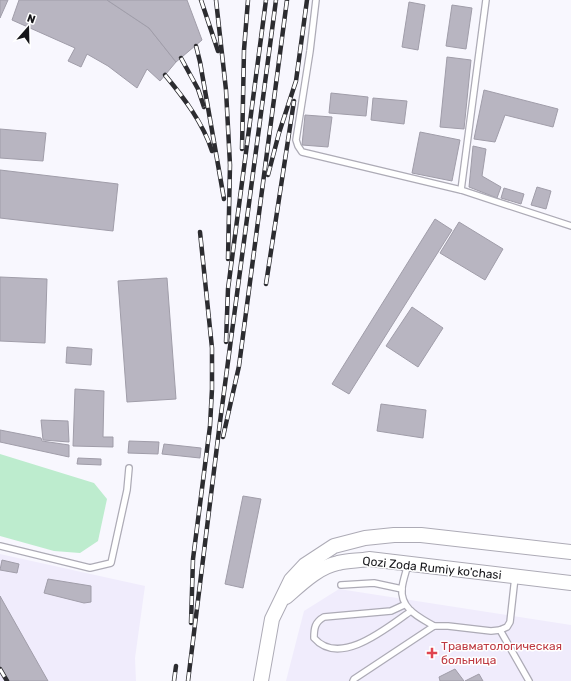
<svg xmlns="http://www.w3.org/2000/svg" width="571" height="681" font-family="Rubik,sans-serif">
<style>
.built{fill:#f0ecfc}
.green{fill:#bdecce}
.building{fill:#b8b5c1;stroke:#a09da9}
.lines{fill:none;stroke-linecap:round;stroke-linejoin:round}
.service-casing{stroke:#adabb6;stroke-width:8}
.tertiary-casing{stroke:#adabb6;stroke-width:16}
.service{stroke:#fff;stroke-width:5.5}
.tertiary{stroke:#fff;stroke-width:14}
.rail-casing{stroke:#2c2c30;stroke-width:4.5}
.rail{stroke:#fff;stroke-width:3;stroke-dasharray:9;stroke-linecap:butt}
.health-dot{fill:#e0444e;stroke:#fff;stroke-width:1.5}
.labels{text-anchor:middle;stroke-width:3;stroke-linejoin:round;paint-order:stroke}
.street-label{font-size:12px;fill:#151519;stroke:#fff}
.health-label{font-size:12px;fill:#be3a42;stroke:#fff;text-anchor:start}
</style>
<rect width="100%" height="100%" fill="#f8f7fe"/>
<!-- built -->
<g class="built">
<path d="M0,554L145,586L135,658L136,681H0Z"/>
<path d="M339,589L571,625V681H286L304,611Z"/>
</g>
<!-- green -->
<path class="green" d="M0,454L94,483L107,499L98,541L80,553L54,551L0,536Z"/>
<!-- building -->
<g class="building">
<path d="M0,0H8L0,18Z"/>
<path d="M19,0H107L149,28L176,62L160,81L147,69L137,88L108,66L87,54L81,67L68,61L75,48L12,20Z"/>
<path d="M107,0H187L202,40L176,62L149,28Z"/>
<path d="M409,2L425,5L418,50L402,47Z"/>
<path d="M452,5L472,8L466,49L446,46Z"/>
<path d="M447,57L471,60L464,129L440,127Z"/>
<path d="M484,90L558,109L553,127L505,115L495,142L474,139Z"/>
<path d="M331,93L368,97L366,116L329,113Z"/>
<path d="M373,98L407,101L404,124L371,120Z"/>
<path d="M305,115L332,117L328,147L302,145Z"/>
<path d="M0,129L46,133L43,161L0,158Z"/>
<path d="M420,132L460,140L452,181L412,173Z"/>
<path d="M473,146L486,149L482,176L501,187L497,198L469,187Z"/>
<path d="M0,170L118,184L113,231L0,218Z"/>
<path d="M537,187L551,191L546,209L531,205Z"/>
<path d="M504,188L524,194L521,204L501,198Z"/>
<path d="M435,219L452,230L349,394L332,384Z"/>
<path d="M459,222L503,249L485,280L440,253Z"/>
<path d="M0,277L47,279L45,343L0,341Z"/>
<path d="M167,278L176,399L127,402L118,281Z"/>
<path d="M412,307L443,328L418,367L386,346Z"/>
<path d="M67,347L92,349L91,365L66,363Z"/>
<path d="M75,389L104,391L103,437H113V447L73,446Z"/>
<path d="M381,404L426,410L423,438L377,431Z"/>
<path d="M41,420L68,421L69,442L43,440Z"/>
<path d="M0,430L41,438L42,441L69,445V457L0,442Z"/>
<path d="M129,441L159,442L158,454L128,453Z"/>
<path d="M164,444L201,448L200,458L162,454Z"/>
<path d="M78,458L101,459V465L77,464Z"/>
<path d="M243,496L261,499L243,588L225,584Z"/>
<path d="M2,560L19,564L17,573L0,570Z"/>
<path d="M48,579L91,586V602L84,603L44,593Z"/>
<path d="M0,596L48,681H9L0,666Z"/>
<path d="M455,669L464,681H440L439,677Z"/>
<path d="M479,674L483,681H465Z"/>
</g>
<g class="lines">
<defs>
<g id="service">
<path d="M316,0L310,51L296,140L298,146L302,152L461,190"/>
<path d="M486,0L461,190L571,226"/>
<path d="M0,546L90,568L111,563L127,490L129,468"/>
<path d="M408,564C406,572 403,580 402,588C400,609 419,617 434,626"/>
<path d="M341,585L374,583L402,589"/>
<path d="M404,605L391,611L324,617C315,622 314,628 314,638C340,668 388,627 411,611"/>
<path d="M500,630L529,681"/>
<path d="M353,681L354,679L434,626H448L491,631L500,630L507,627L510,622L515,577"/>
</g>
<g id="tertiary">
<path d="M286,597C301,584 318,567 338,563C348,560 359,561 369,559L571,583"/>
<path d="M261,681L272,619L291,580L305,565L334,546L365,538L394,535H421L571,552"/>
</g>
</defs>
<!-- service casing -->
<use href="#service" class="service-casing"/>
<!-- tertiary casing -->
<use href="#tertiary" class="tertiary-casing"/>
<!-- service -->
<use href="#service" class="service"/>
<!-- tertiary -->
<use href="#tertiary" class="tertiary"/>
<defs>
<g id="rail">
<path d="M201,0L218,51"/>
<path d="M216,0L226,90L230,165L228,259"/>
<path d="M196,46L200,62L224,199"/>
<path d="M181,58L198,89L204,107"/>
<path d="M165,75C184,98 203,123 212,151"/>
<path d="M242,149L244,50L248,0"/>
<path d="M268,175L279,133L296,81L307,0"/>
<path d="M266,284L294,101"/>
<path d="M226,342L228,289L266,0"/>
<path d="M223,437L239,366L287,0"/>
<path d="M191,623L193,559L210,426L212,389V348L200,232"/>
<path d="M0,669L7,681"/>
<path d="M174,681L176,666"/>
<path d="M188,681L220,422L276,0"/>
</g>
</defs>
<!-- rail casing -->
<use href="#rail" class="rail-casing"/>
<!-- rail -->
<use href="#rail" class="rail"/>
</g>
<!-- markers -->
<path class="health-dot" d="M430 647h4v4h4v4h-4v4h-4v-4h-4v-4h4z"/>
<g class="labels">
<!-- street labels -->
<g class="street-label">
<text transform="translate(432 568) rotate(6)" y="4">Qozi Zoda Rumiy ko'chasi</text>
</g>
<!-- health labels -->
<g class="health-label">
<text x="441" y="650">Травматологическая<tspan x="441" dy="14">больница</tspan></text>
</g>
</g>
<!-- north arrow -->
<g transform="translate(28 28) rotate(20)" stroke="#ffffff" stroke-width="3" paint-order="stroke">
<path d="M0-3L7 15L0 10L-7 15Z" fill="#151519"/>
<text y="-6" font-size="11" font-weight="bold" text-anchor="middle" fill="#151519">N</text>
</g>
</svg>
